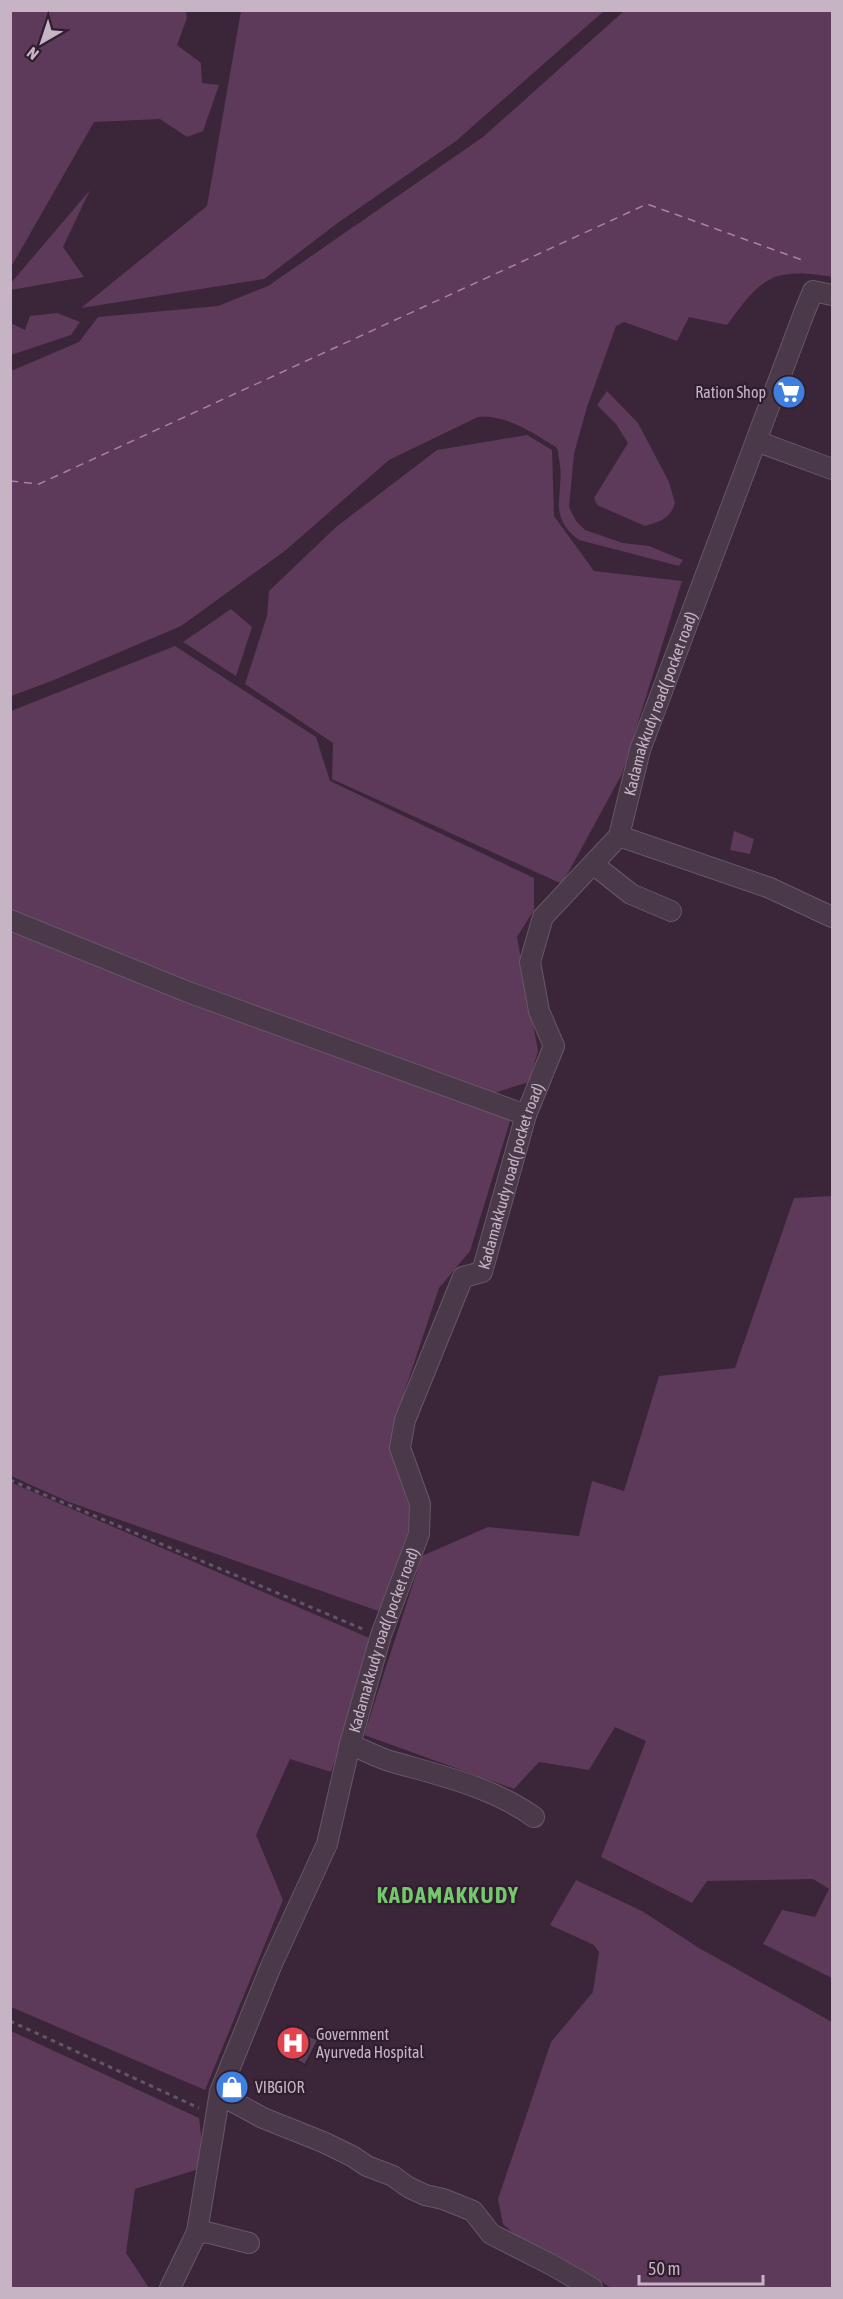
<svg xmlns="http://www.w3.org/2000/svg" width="843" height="2299" font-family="'Asap Condensed',sans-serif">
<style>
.water{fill:#5d395a}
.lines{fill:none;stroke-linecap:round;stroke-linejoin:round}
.ferry{stroke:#aa7fa8;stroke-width:1.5;stroke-dasharray:8 6;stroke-linecap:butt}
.building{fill:#573f55;stroke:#312030;stroke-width:1.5}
.street-casing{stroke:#685767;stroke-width:22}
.path{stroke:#615567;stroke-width:3;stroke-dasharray:4.5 4.5;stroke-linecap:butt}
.street{stroke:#4a3949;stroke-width:20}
.labels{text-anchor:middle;stroke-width:4.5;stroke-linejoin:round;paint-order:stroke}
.poi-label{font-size:16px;fill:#c6b4c4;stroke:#2f1e2e;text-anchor:start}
.street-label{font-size:16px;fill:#c6b4c4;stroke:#2f1e2e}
.district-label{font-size:22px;font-weight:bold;letter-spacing:1.5px;fill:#74c96c;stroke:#2f1e2e}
</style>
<rect width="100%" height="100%" fill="#3a2539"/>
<!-- water -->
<g class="water">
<path d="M11,10L186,11L187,18L177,45L201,63L202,83L219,85L203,131L187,137L160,119L94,122L11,267Z"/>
<path d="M241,11V10L604,11L456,141L339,222L264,279L81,308L207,206Z"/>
<path d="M624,11H832V277C772,267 761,278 727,325L689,317L677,341L624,322L616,326L587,407L574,454L569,507L576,521L585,530L623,543L649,546L683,560L679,566L579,540C545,515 566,493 559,459C557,452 560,453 556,447C533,433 506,414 478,417L389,460L286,550L181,626L54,680L11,696V371L79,342L98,317L218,306L268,286L483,137Z"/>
<path d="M90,190L63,247L84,277L11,290V283Z"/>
<path d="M57,313L80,322L71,335L11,355V323L25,330L30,316Z"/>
<path d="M607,391L638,423L669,482L675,503C670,519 661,521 645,526L597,505L594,498L628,443L616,424L597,405Z"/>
<path d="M527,435L552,450L554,516L594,571L682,581L622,774L562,884L332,779L333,743L245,684L267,616L269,591L336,527L437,450Z"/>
<path d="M231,609L252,627L236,676L183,642Z"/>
<path d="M175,646L316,737L330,781L534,878V910L517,937L538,1051L529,1082L494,1093L227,1003L11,913V711Z"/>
<path d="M734,831L754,839L750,854L730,850Z"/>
<path d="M11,925L512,1115L470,1251L439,1288L405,1390L392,1456L413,1518L381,1612L69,1502L11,1476Z"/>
<path d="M832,1196V1978L763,1944L782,1910L815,1917L829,1889L813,1879L707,1881L692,1903L601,1857L646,1741L615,1727L589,1770L539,1762L514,1789L364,1735L422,1556L488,1527L579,1536L592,1481L624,1491L659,1376L735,1368L794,1198Z"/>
<path d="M10,1482L374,1640L331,1772L290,1759L256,1835L283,1900L205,2090L11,2007Z"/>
<path d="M576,1880L642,1911L699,1948L832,2022V2288H611L590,2275L519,2239L503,2224L498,2199L551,2042L593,1992L599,1952L594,1945L550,1925Z"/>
<path d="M11,2031L199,2118L205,2167L135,2189L126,2253L149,2288H11Z"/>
</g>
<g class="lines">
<!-- ferry -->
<path class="ferry" d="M10,481L39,484L647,204L802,260"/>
</g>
<!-- building -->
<path class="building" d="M288,2025L318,2040L305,2065L276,2049Z"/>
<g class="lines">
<defs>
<g id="street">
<path d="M756,441L832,469"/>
<path d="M619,836L770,888L832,917"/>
<path d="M593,864L631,894L671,911"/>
<path d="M10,920L188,992L526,1115"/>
<path d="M350,1744C364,1750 378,1758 393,1762C442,1776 492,1787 534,1817"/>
<path d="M220,2092L228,2099L263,2118L323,2142L352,2156L367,2166L393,2176L408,2187L425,2195L443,2199L473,2211L491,2234L552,2265L592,2288"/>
<path d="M197,2232L210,2233L249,2243"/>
<path id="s1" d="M170,2288L197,2232L220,2092L271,1966L327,1844L350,1744L381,1635L419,1534L420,1504L400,1448L405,1420L463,1277L482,1272L526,1115L554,1046L539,1011L530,962L543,917L619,836L640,750L804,313L813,291L832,295"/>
</g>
</defs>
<!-- street casing -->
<use href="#street" class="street-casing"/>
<!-- path -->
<g class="path">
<path d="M10,1480L365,1630"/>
<path d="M10,2021L199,2108"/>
</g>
<!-- street -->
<use href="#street" class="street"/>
</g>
<!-- icons -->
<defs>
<symbol id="supermarket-disc" viewBox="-11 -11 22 22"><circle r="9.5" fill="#3f7fe0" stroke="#2f1e2e"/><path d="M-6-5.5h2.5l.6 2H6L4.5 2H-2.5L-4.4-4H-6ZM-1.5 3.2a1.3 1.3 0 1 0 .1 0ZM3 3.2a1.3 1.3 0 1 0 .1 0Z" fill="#fff"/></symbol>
<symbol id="hospital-disc" viewBox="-11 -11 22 22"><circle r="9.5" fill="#e0444e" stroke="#2f1e2e"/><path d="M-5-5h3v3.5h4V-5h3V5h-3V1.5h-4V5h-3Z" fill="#fff"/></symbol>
<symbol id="shop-disc" viewBox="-11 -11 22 22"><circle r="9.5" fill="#3f7fe0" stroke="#2f1e2e"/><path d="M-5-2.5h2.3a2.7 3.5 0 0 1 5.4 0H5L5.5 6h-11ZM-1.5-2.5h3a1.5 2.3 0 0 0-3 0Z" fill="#fff"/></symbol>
</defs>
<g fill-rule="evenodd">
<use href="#supermarket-disc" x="770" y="373" width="38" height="38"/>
<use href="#hospital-disc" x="274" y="2024" width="38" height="38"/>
<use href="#shop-disc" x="213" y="2068" width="38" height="38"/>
</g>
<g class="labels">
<!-- poi labels -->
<g class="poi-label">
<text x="766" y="398" text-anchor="end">Ration Shop</text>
<text x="316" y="2040">Government<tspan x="316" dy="18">Ayurveda Hospital</tspan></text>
<text x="255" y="2093">VIBGIOR</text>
</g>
<!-- street labels -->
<g class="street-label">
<text dy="6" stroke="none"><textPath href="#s1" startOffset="1712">Kadamakkudy road( pocket road)</textPath></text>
<text dy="6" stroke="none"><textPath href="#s1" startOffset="1190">Kadamakkudy road( pocket road)</textPath></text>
<text dy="6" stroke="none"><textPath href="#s1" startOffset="686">Kadamakkudy road( pocket road)</textPath></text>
</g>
<!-- district labels -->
<g class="district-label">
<text x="448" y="1903">KADAMAKKUDY</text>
</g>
</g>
<!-- border -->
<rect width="843" height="2299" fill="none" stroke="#c6b4c4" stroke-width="24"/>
<!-- north arrow -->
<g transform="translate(42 42) rotate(219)" stroke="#2f1e2e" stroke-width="4.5" paint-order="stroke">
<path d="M0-4.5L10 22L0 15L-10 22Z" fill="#c6b4c4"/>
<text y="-9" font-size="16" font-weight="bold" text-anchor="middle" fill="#c6b4c4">N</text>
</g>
<!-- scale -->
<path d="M639 2275v9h124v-9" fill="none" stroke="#c6b4c4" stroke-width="3"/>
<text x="648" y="2275" font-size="18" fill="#c6b4c4" stroke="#2f1e2e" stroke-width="4.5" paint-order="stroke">50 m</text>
</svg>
